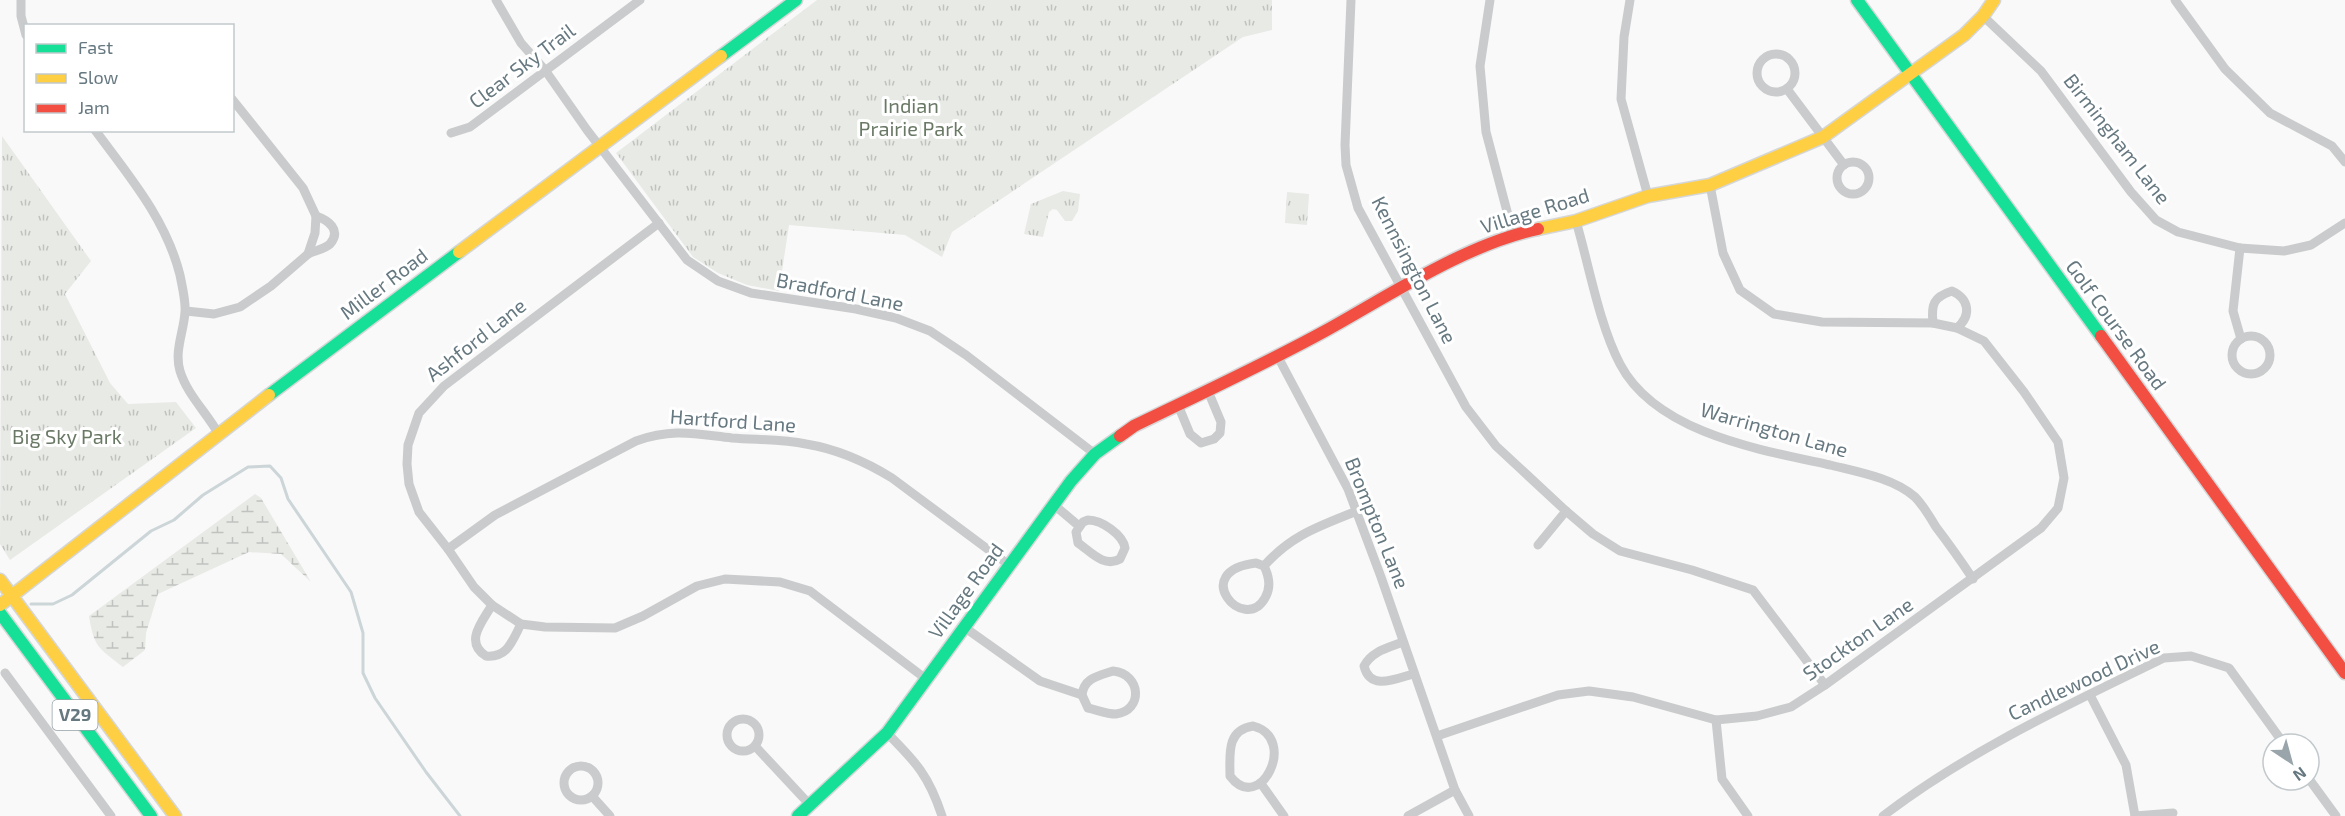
<svg xmlns="http://www.w3.org/2000/svg" width="2345" height="816" font-family="'Exo 2',sans-serif">
<style>
.wetland{fill:url(#wetland-marsh)}
.park{fill:url(#park-tufts)}
.lines{fill:none;stroke-linecap:round;stroke-linejoin:round}
.stream{stroke:#ccd5d7;stroke-width:3}
.fast-casing{stroke:#d5d6d7;stroke-width:15}
.slow-casing{stroke:#d5d6d7;stroke-width:15}
.jam-casing{stroke:#d5d6d7;stroke-width:15}
.street{stroke:#cacbcc;stroke-width:9}
.fast{stroke:#16e098;stroke-width:12}
.slow{stroke:#ffcf43;stroke-width:12}
.jam{stroke:#f24e42;stroke-width:12}
.labels{text-anchor:middle;stroke-width:6;stroke-linejoin:round;paint-order:stroke}
.shield{fill:#fff;stroke:#94a0a6;stroke-width:1.5}
.shield-label{font-size:18px;font-weight:bold;fill:#667880}
.street-label{font-size:20px;fill:#667880;stroke:#fff}
.park-label{font-size:20px;fill:#6a7965;stroke:#fff}
</style>
<defs>
<pattern id="wetland-marsh" width="20" height="14" patternUnits="userSpaceOnUse" patternTransform="scale(1.5)"><rect width="20" height="14" fill="#e8eae6"/><path d="M1 5h8M5 5V1M11 12h8M15 12V8" fill="none" stroke="#c0c2c0"/></pattern>
<pattern id="park-tufts" width="24" height="20" patternUnits="userSpaceOnUse" patternTransform="scale(1.5)"><rect width="24" height="20" fill="#e8eae6"/><path d="M3 7l-1-3M5 7V3M7 7l1-3M15 17l-1-3M17 17v-4M19 17l1-3" fill="none" stroke="#c0c2c0"/></pattern>
</defs>
<rect width="100%" height="100%" fill="#f9f9f9"/>
<!-- wetland -->
<path class="wetland" d="M255,494L261,498L311,582L281,554L249,552L158,594L146,633L145,650L123,667C99,648 94,648 89,616Z"/>
<!-- park -->
<g class="park">
<path d="M817,0H1272V30L1243,37L952,232L942,257L905,235L789,225L779,291L747,285L718,273L693,257L616,153Z"/>
<path d="M2,136L91,261L65,294L110,383L128,404L176,402L196,428L10,560L0,544Z"/>
<path d="M1063,191L1080,194L1078,211L1072,221H1065L1057,210L1053,209L1049,212L1043,237L1024,234L1031,204Z"/>
<path d="M1287,192L1309,194L1307,225L1285,223Z"/>
</g>
<g class="lines">
<!-- stream -->
<path class="stream" d="M31,604H53L72,595L151,531L174,520L203,495L248,467L270,466L281,478L288,499L351,592L363,633V673L375,698L426,772L460,816"/>
<defs>
<g id="fast">
<path d="M1857,0L2101,336"/>
<path d="M721,56L796,0"/>
<path d="M269,395L459,252"/>
<path d="M0,613L151,816"/>
<path d="M798,816L887,733L1071,481L1095,454L1120,436"/>
</g>
<g id="slow">
<path d="M1538,229L1576,221L1648,196L1710,185L1823,137L1964,35L1983,16L1994,0"/>
<path d="M459,252L721,56"/>
<path d="M0,580L175,816"/>
<path d="M0,605L269,395"/>
</g>
<g id="jam">
<path d="M2101,336L2345,673"/>
<path d="M1120,436L1134,426C1198,395 1263,365 1325,331C1390,295 1466,244 1538,229"/>
</g>
</defs>
<!-- fast casing -->
<use href="#fast" class="fast-casing"/>
<!-- slow casing -->
<use href="#slow" class="slow-casing"/>
<!-- jam casing -->
<use href="#jam" class="jam-casing"/>
<!-- street -->
<g class="street">
<path d="M21,0V16L26,35"/>
<path d="M496,0L521,43L545,70L587,130L687,260L718,281L751,293L856,309L896,318L930,331L966,355L1095,454"/>
<path d="M1351,0L1345,145L1346,165L1358,208L1466,407L1496,446L1566,511L1593,534L1620,551L1692,570L1753,590L1825,685"/>
<path d="M1490,0L1480,66L1486,132L1513,234"/>
<path d="M1630,0L1624,37L1621,99L1648,196"/>
<path d="M2175,0L2225,69L2270,113L2332,146L2345,162"/>
<path d="M1983,16L2041,71L2131,192L2156,220L2178,232L2240,248L2284,251L2311,245L2345,223"/>
<circle cx="1776" cy="73" r="19"/>
<path d="M1787,89L1844,165"/>
<path d="M95,130C129,176 166,219 180,275C182,286 186,301 185,312C184,331 174,351 180,371C187,394 206,412 218,433"/>
<path d="M451,133L470,127L640,0"/>
<circle cx="1853" cy="178" r="16"/>
<path d="M1576,221C1589,265 1599,324 1620,364C1656,433 1761,450 1830,465C1858,472 1893,478 1915,497C1923,505 1930,517 1936,527C1949,544 1961,561 1973,579"/>
<path d="M659,223L444,386L419,413L408,445L407,464L409,484L419,512L448,549L474,587L492,605L521,624L545,627L615,628L643,616L697,586L725,579L780,582L810,591L926,679"/>
<path d="M2240,248L2233,311L2241,339"/>
<path d="M308,254C314,251 325,249 330,244C342,230 328,220 316,216"/>
<path d="M186,311L214,314L240,307L271,286L308,254L315,233L316,216L303,188L232,99"/>
<path d="M1933,323C1931,305 1933,297 1952,291C1969,299 1972,315 1957,328"/>
<circle cx="2251" cy="355" r="19"/>
<path d="M1278,357L1348,489L1381,577L1455,790L1469,816"/>
<path d="M1178,405L1190,434L1201,443L1214,439L1220,433L1221,422L1208,391"/>
<path d="M1053,504L1079,526"/>
<path d="M1088,520C1102,520 1123,535 1125,548L1120,559C1104,568 1091,552 1078,543L1076,532L1083,522Z"/>
<path d="M1538,545L1566,511"/>
<path d="M448,549L495,515L636,441C673,428 695,434 732,438C757,440 782,439 806,444C837,449 866,462 892,478L1009,565"/>
<path d="M1256,563L1264,566C1269,576 1271,588 1265,598C1244,635 1188,571 1256,563Z"/>
<path d="M1264,566C1291,535 1320,526 1357,511"/>
<path d="M492,605C482,622 464,642 486,656C508,658 512,641 521,624"/>
<path d="M964,627L1040,681L1082,695"/>
<path d="M1403,642C1388,648 1372,651 1364,666C1370,691 1395,679 1413,674"/>
<path d="M1113,671C1142,674 1143,711 1116,714C1107,714 1097,710 1088,708L1082,695C1084,678 1098,676 1113,671Z"/>
<path d="M5,673L111,816"/>
<path d="M2090,695L2126,765L2135,816"/>
<circle cx="743" cy="735" r="16"/>
<path d="M1716,720L1722,779L1748,816"/>
<path d="M1253,726C1299,738 1260,816 1230,776C1230,755 1226,730 1253,726Z"/>
<path d="M887,733C916,762 929,776 942,816"/>
<path d="M1437,736L1558,695L1589,691L1633,697L1716,720L1757,716L1791,707L1825,685L2041,528L2058,508L2064,478L2058,442L2024,392L1984,341L1957,328L1933,323L1822,322L1774,314L1740,290L1723,253L1710,185"/>
<path d="M755,746L810,805"/>
<circle cx="581" cy="783" r="17"/>
<path d="M2309,779L2336,816"/>
<path d="M1262,785L1284,816"/>
<path d="M592,796L610,816"/>
<path d="M1408,816L1455,790"/>
<path d="M1883,816C1968,751 2067,705 2164,658L2191,656L2229,668L2284,744"/>
<path d="M2135,816L2173,813"/>
</g>
<!-- fast -->
<use href="#fast" class="fast"/>
<!-- slow -->
<use href="#slow" class="slow"/>
<!-- jam -->
<use href="#jam" class="jam"/>
</g>
<g class="labels">
<!-- shield labels -->
<rect class="shield" x="52.5" y="700" width="45" height="30" rx="4.5"/>
<g class="shield-label">
<text x="75" y="721">V29</text>
</g>
<!-- street labels -->
<g class="street-label">
<text transform="translate(522 66) rotate(-37)" y="7">Clear Sky Trail</text>
<text transform="translate(2117 139) rotate(52)" y="7">Birmingham Lane</text>
<text transform="translate(1535 211) rotate(-17)" y="7">Village Road</text>
<text transform="translate(1414 270) rotate(63)" y="7">Kennsington Lane</text>
<text transform="translate(384 284) rotate(-37)" y="7">Miller Road</text>
<text transform="translate(840 292) rotate(11)" y="7">Bradford Lane</text>
<text transform="translate(2116 325) rotate(54)" y="7">Golf Course Road</text>
<text transform="translate(476 340) rotate(-38)" y="7">Ashford Lane</text>
<text transform="translate(733 421) rotate(4)" y="7">Hartford Lane</text>
<text transform="translate(1774 430) rotate(16)" y="7">Warrington Lane</text>
<text transform="translate(1377 523) rotate(68)" y="7">Brompton Lane</text>
<text transform="translate(966 591) rotate(-54)" y="7">Village Road</text>
<text transform="translate(1858 639) rotate(-35)" y="7">Stockton Lane</text>
<text transform="translate(2084 680) rotate(-25)" y="7">Candlewood Drive</text>
</g>
<!-- park labels -->
<g class="park-label">
<text x="911" y="113">Indian<tspan x="911" dy="23">Prairie Park</tspan></text>
<text x="67" y="444">Big Sky Park</text>
</g>
</g>
<!-- legend -->
<rect x="24" y="24" width="210" height="108" fill="#ffffff" stroke="#c2c9cc" stroke-width="1.5"/>
<rect x="36" y="44" width="30" height="9" fill="#16e098" stroke="#c2c9cc" stroke-width="1.5"/>
<text x="78" y="54" font-size="18" fill="#667880">Fast</text>
<rect x="36" y="74" width="30" height="9" fill="#ffcf43" stroke="#c2c9cc" stroke-width="1.5"/>
<text x="78" y="84" font-size="18" fill="#667880">Slow</text>
<rect x="36" y="104" width="30" height="9" fill="#f24e42" stroke="#c2c9cc" stroke-width="1.5"/>
<text x="78" y="114" font-size="18" fill="#667880">Jam</text>
<!-- north arrow -->
<g transform="translate(2291 762) rotate(144)"><circle r="28" fill="#ffffff" stroke="#c2c9cc" stroke-width="1.5"/>
<path d="M0-4.5L10 22L0 15L-10 22Z" fill="#99a5aa"/>
<text y="-9" font-size="16" font-weight="bold" text-anchor="middle" fill="#667880">N</text>
</g>
</svg>
